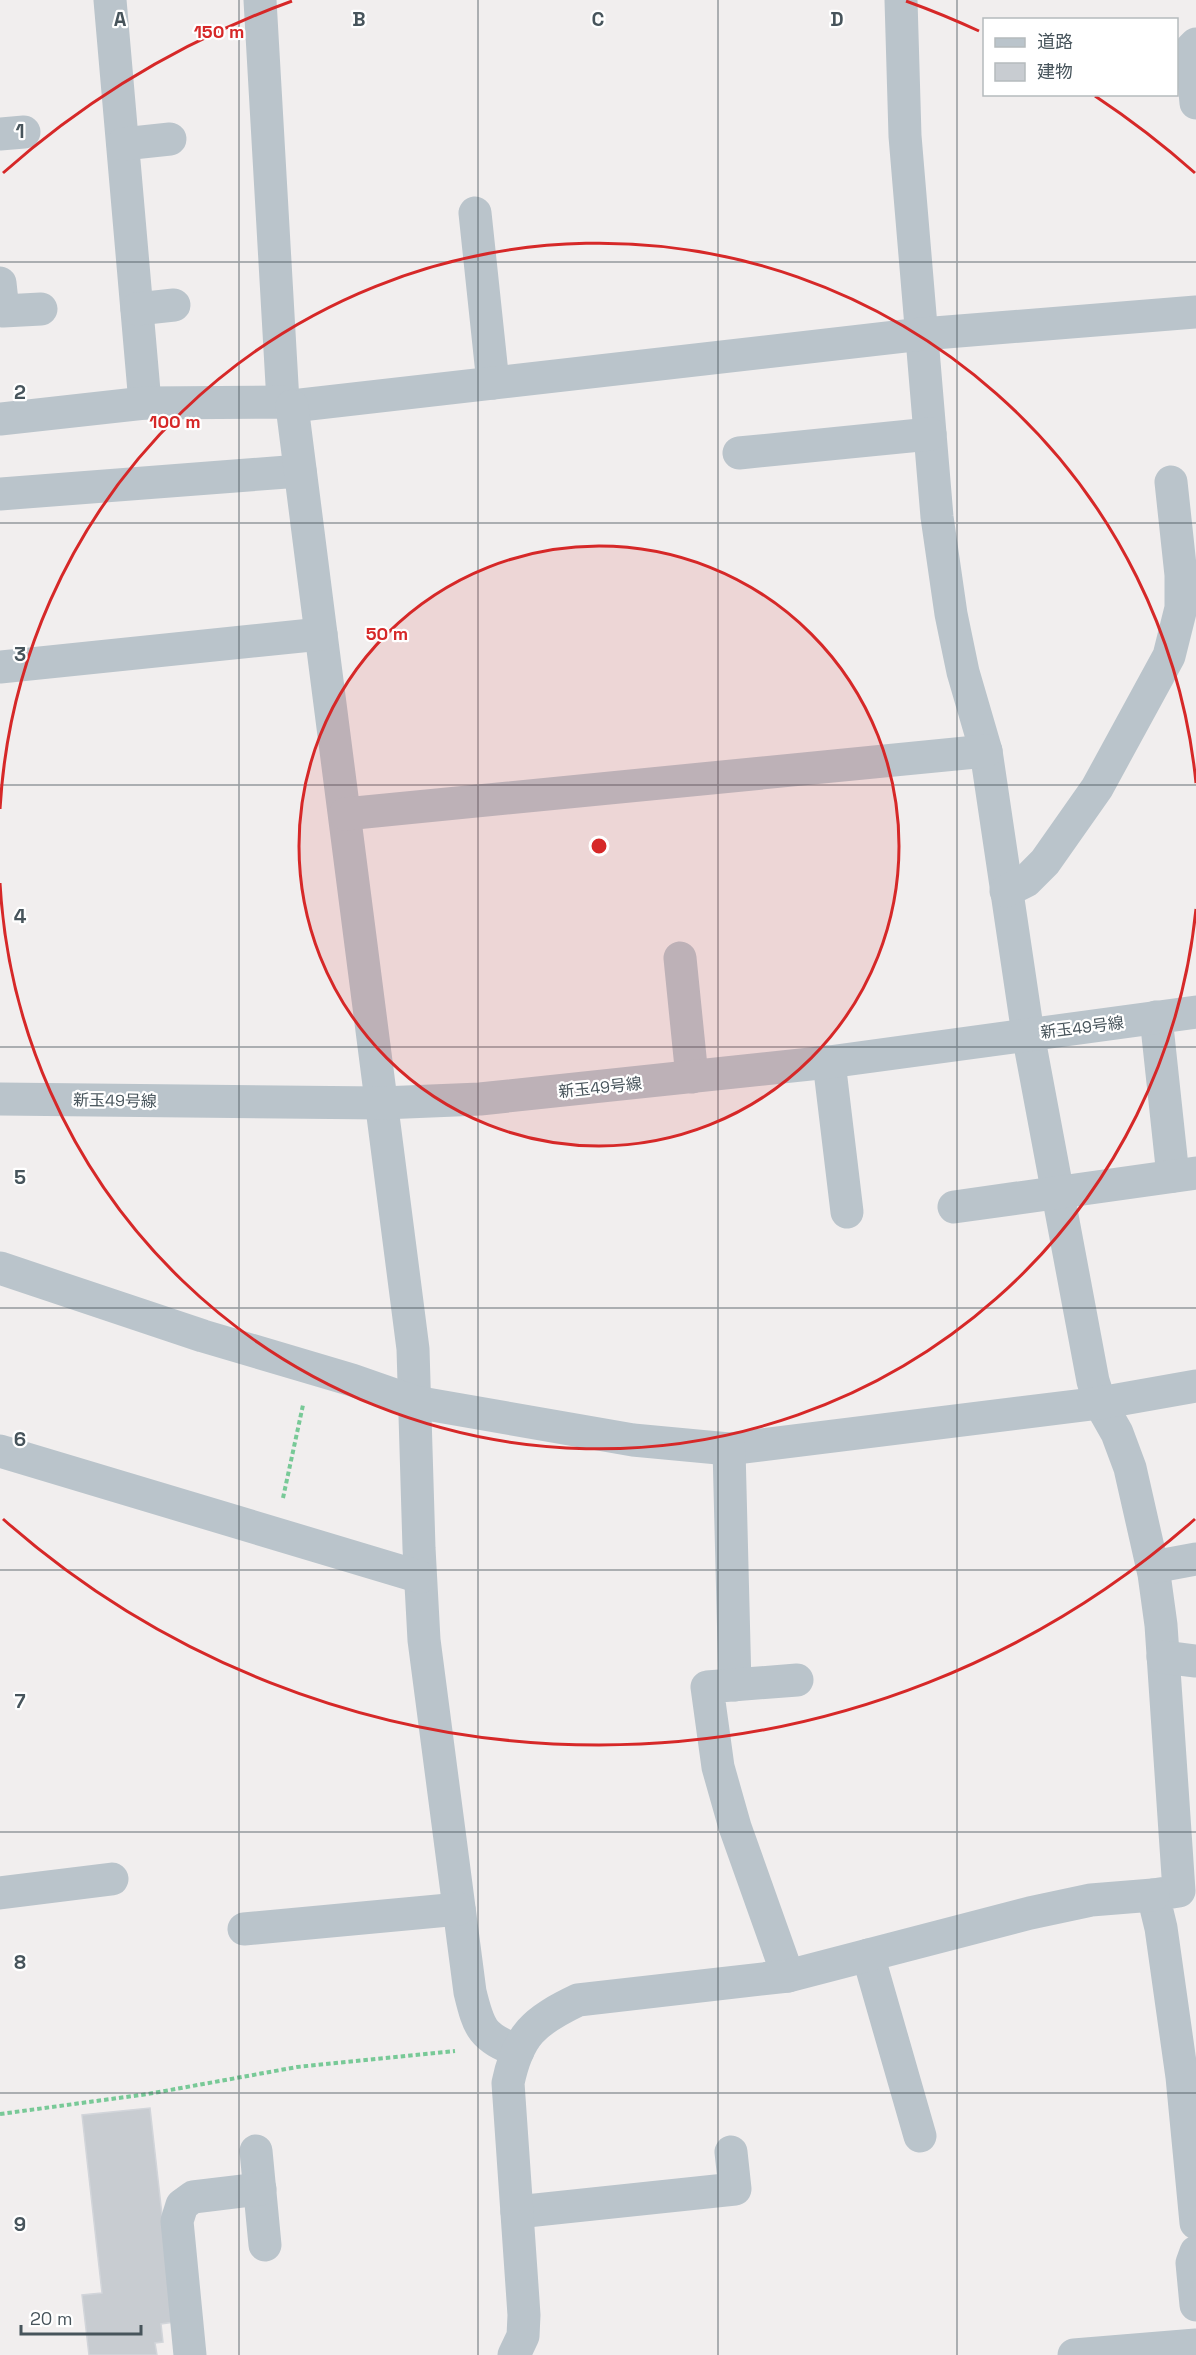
<svg xmlns="http://www.w3.org/2000/svg" width="1196" height="2355" font-family="'Space Grotesk','Noto Sans JP',sans-serif">
<style>
.building{fill:#c8ccd1;stroke:#d2d5da;stroke-width:1.5}
.lines{fill:none;stroke-linecap:round;stroke-linejoin:round}
.path{stroke:#78c997;stroke-width:4;stroke-dasharray:4.5 3;stroke-linecap:butt}
.minor{stroke:#bac4cb;stroke-width:33}
.grid{fill:none;stroke:#47545b;stroke-width:1.5;stroke-opacity:0.55}
.ring{fill:none;stroke:#d62828;stroke-width:3}
.labels{text-anchor:middle;stroke-width:4.5;stroke-linejoin:round;paint-order:stroke}
.street-label{font-size:16px;fill:#47545b;stroke:#fff}
.grid-label{font-size:20px;text-anchor:middle;font-weight:bold;fill:#47545b;stroke:#fff;stroke-width:4.5;stroke-linejoin:round;paint-order:stroke}
.centre{fill:#d62828;stroke:#fff;stroke-width:3}
.ring-label{font-size:18px;text-anchor:middle;font-weight:bold;fill:#d62828;stroke:#fff;stroke-width:4.5;stroke-linejoin:round;paint-order:stroke}
</style>
<rect width="100%" height="100%" fill="#f1eeee"/>
<!-- building -->
<path class="building" d="M150,2108L174,2322L161,2324L163,2342L155,2343L157,2355H89L82,2295L102,2293L82,2115Z"/>
<g class="lines">
<!-- path -->
<g class="path">
<path d="M283,1498L303,1405"/>
<path d="M0,2114L148,2094L297,2067L455,2051"/>
</g>
<!-- minor -->
<g class="minor">
<path d="M110,0L145,403"/>
<path d="M260,0L283,402"/>
<path d="M901,0L905,136L937,517L951,614L963,672L986,751L1028,1034L1093,1381L1100,1403L1117,1433L1130,1468L1154,1574L1161,1625L1179,1891L1153,1895L1161,1928L1182,2077L1196,2223"/>
<path d="M1196,44L1191,49L1196,103"/>
<path d="M0,134L24,132"/>
<path d="M123,144L170,139"/>
<path d="M475,213L493,383"/>
<path d="M0,283L3,311L41,309"/>
<path d="M137,309L174,305"/>
<path d="M0,419L145,403L283,402L292,406L922,334L1196,312"/>
<path d="M739,453L930,434"/>
<path d="M0,494L300,471"/>
<path d="M321,634L413,1349L419,1548L424,1640L470,1992C479,2029 482,2037 518,2051"/>
<path d="M0,667L321,634L292,406"/>
<path d="M345,814L986,751"/>
<path d="M1006,891L1026,881L1045,862L1097,788L1169,656L1181,608V575L1171,482"/>
<path d="M680,958L692,1077"/>
<path d="M1156,1017L1173,1176"/>
<path d="M829,1062L847,1212"/>
<path d="M0,1099L382,1103L480,1099L829,1062L1196,1012"/>
<path d="M954,1207L1196,1173"/>
<path d="M0,1268L203,1336L352,1380L415,1402L633,1440L729,1449L1100,1403L1196,1386"/>
<path d="M729,1449L735,1685"/>
<path d="M0,1451L420,1577"/>
<path d="M1153,1567L1196,1559"/>
<path d="M1163,1657L1196,1661"/>
<path d="M0,1893L112,1879"/>
<path d="M244,1929L459,1909"/>
<path d="M868,1955L920,2136"/>
<path d="M788,1976L735,1827L718,1767L707,1687L797,1680"/>
<path d="M256,2151L265,2245"/>
<path d="M517,2212L735,2189L731,2152"/>
<path d="M1196,2252L1192,2263L1196,2305"/>
<path d="M190,2355L177,2221L182,2205L193,2197L260,2189"/>
<path d="M514,2355L523,2336L524,2315L508,2083C518,2035 534,2021 578,2000L788,1976L1030,1913L1091,1900L1153,1895"/>
<path d="M1074,2355L1196,2345"/>
</g>
</g>
<!-- grid -->
<path class="grid" d="M239,0V2355M478,0V2355M718,0V2355M957,0V2355M0,262H1196M0,523H1196M0,785H1196M0,1047H1196M0,1308H1196M0,1570H1196M0,1832H1196M0,2093H1196"/>
<!-- distance rings -->
<circle cx="599" cy="846" r="300" fill="#d62828" fill-opacity=".12"/>
<g class="ring">
<circle cx="599" cy="846" r="300"/>
<path d="M1196 909A600 600 0 0 1 0 883M0 809A600 600 0 0 1 1196 783"/>
<path d="M1195 1519A899 899 0 0 1 3 1519M3 173A899 899 0 0 1 292 1M906 1A899 899 0 0 1 979 31M1095 96A899 899 0 0 1 1195 173"/>
</g>
<g class="labels">
<!-- street labels -->
<g class="street-label">
<text transform="translate(1082 1027) rotate(-7)" y="6">新玉49号線</text>
<text transform="translate(600 1087) rotate(-6)" y="6">新玉49号線</text>
<text transform="translate(115 1100) rotate(1)" y="6">新玉49号線</text>
</g>
</g>
<g class="grid-label">
<text x="120" y="26">A</text>
<text x="359" y="26">B</text>
<text x="598" y="26">C</text>
<text x="837" y="26">D</text>
<text x="20" y="138">1</text>
<text x="20" y="399">2</text>
<text x="20" y="661">3</text>
<text x="20" y="923">4</text>
<text x="20" y="1184">5</text>
<text x="20" y="1446">6</text>
<text x="20" y="1708">7</text>
<text x="20" y="1969">8</text>
<text x="20" y="2231">9</text>
</g>
<circle cx="599" cy="846" r="9" class="centre"/>
<g class="ring-label">
<text x="219" y="38">150 m</text>
<text x="175" y="428">100 m</text>
<text x="387" y="640">50 m</text>
</g>
<!-- legend -->
<rect x="983" y="18" width="195" height="78" fill="#ffffff" stroke="#b5bbbd" stroke-width="1.5"/>
<rect x="995" y="38" width="30" height="9" fill="#bac4cb" stroke="#b5bbbd" stroke-width="1.5"/>
<text x="1037" y="48" font-size="18" fill="#47545b">道路</text>
<rect x="995" y="63" width="30" height="18" fill="#c8ccd1" stroke="#b5bbbd" stroke-width="1.5"/>
<text x="1037" y="78" font-size="18" fill="#47545b">建物</text>
<!-- scale -->
<path d="M21 2325v9h120v-9" fill="none" stroke="#47545b" stroke-width="3"/>
<text x="30" y="2325" font-size="18" fill="#47545b" stroke="#ffffff" stroke-width="4.5" paint-order="stroke">20 m</text>
</svg>
